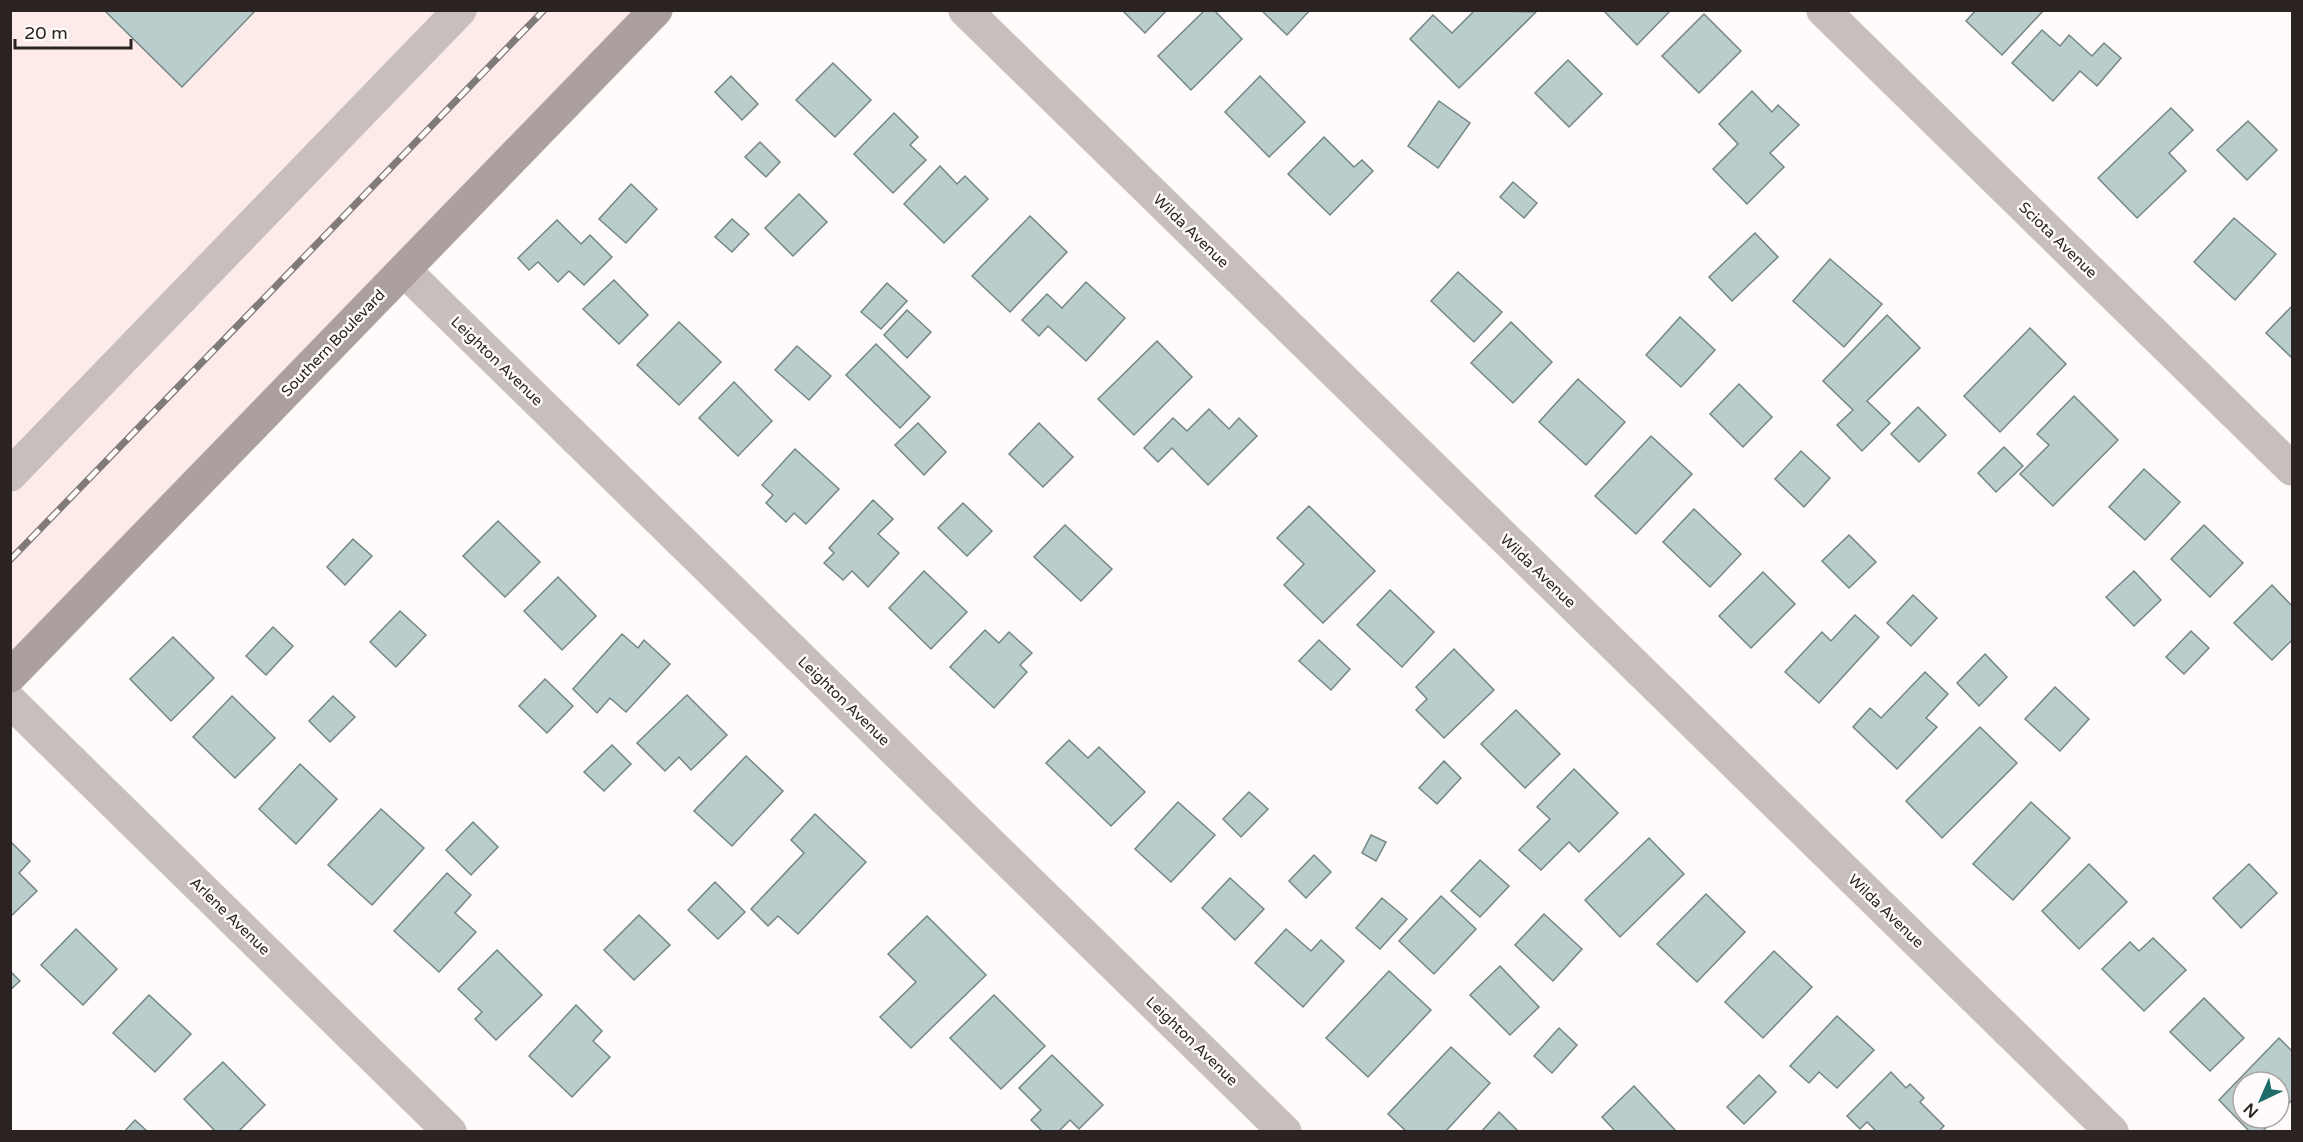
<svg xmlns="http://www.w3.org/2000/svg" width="2303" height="1142" font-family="'Varela Round',sans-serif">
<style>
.built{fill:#fdebea}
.building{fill:#b9cdcc;stroke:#748786;stroke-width:1.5}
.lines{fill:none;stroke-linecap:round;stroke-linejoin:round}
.street-casing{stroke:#ddd8d7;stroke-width:34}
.secondary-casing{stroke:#ddd8d7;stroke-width:34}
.street{stroke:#c7bebd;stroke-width:33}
.secondary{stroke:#aca09f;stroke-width:33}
.rail-casing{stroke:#807b7a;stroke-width:7}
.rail{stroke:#fffbfa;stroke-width:4.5;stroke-dasharray:14;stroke-linecap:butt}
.labels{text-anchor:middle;stroke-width:5;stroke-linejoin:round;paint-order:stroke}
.street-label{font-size:15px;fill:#2a2322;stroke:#fffbfa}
</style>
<rect width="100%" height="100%" fill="#fffbfa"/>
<!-- built -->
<path class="built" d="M11,11H656L11,676Z"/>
<!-- building -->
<g class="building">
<path d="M104,10H256L182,87Z"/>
<path d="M1122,10H1167L1145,33Z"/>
<path d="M1205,10H1214L1242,39L1191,90L1158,56Z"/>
<path d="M1261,10H1310L1287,35Z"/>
<path d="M1475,10L1536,12L1459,88L1410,39L1433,15L1452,33Z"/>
<path d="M1603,10H1671L1637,45Z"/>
<path d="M1976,10H2044L2002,55L1966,21Z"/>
<path d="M1704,14L1741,51L1699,93L1662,56Z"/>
<path d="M2042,30L2060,46L2069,35L2092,56L2104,43L2121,58L2097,86L2080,71L2053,101L2012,63Z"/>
<path d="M1568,60L1602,94L1569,127L1535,93Z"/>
<path d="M833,63L871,100L835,137L796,100Z"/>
<path d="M731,76L758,104L742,120L715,92Z"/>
<path d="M1260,76L1305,122L1269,157L1225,112Z"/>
<path d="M1752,91L1772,112L1778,105L1799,125L1770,153L1784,167L1747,204L1713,169L1738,144L1719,124Z"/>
<path d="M1439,101L1470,123L1438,168L1408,146Z"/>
<path d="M2171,108L2193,130L2169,153L2186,171L2137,218L2098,178Z"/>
<path d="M894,113L918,137L910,145L926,160L893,193L854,154Z"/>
<path d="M2248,121L2277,150L2247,180L2217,150Z"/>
<path d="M1324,137L1354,167L1362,160L1373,171L1330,215L1288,174Z"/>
<path d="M760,142L780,162L766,177L745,157Z"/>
<path d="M940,166L957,184L965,176L988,199L944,243L904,204Z"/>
<path d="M1513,182L1537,203L1524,218L1500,197Z"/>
<path d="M631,184L657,209L626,243L599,219Z"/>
<path d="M799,194L827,222L793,256L765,228Z"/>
<path d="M1030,216L1067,252L1010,312L972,276Z"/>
<path d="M2234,218L2276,254L2235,300L2194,262Z"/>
<path d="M732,219L749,234L732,252L715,237Z"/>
<path d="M557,220L581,244L590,235L612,257L584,285L569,271L558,282L538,262L529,270L518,258Z"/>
<path d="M1755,233L1778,257L1732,301L1709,277Z"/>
<path d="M1830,259L1882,304L1844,347L1793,301Z"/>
<path d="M1458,272L1502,312L1474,342L1431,301Z"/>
<path d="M614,280L648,315L619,344L583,309Z"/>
<path d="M1086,282L1125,318L1086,361L1048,326L1039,336L1022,320L1047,294L1062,308Z"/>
<path d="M887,283L907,301L881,329L861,312Z"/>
<path d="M2292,306V358L2266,333Z"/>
<path d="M907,310L931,332L907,358L884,335Z"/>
<path d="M1887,315L1920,348L1867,401L1890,423L1862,451L1837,425L1853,410L1823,381Z"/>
<path d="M1680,317L1715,350L1681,387L1646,355Z"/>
<path d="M679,322L721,362L679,405L637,365Z"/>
<path d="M1511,322L1552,362L1513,403L1471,363Z"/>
<path d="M2030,328L2066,364L2000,432L1964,396Z"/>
<path d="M1157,341L1192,377L1134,435L1098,399Z"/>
<path d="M876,344L930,397L900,428L846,375Z"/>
<path d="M797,346L831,376L809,400L775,370Z"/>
<path d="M1578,379L1625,422L1586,465L1539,422Z"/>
<path d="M734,382L772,421L738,456L699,418Z"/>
<path d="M1739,384L1772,417L1743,447L1710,414Z"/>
<path d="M2074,396L2118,440L2053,506L2020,474L2049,445L2037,434Z"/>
<path d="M1918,407L1946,435L1919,462L1891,434Z"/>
<path d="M1209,409L1229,429L1239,418L1257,436L1208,485L1172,448L1158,462L1144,448L1173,418L1187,431Z"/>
<path d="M918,423L946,452L924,475L895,445Z"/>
<path d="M1039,423L1073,457L1043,487L1009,454Z"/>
<path d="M1651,436L1692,474L1636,534L1595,496Z"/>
<path d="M2004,447L2023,466L1996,492L1978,473Z"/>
<path d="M795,449L839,489L806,524L794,513L786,522L766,503L773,495L762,485Z"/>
<path d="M1801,451L1830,478L1804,507L1775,479Z"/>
<path d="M2144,469L2180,502L2145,540L2109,507Z"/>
<path d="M873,500L893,519L878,534L899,553L868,587L852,571L843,580L824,563L834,553L829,548Z"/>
<path d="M963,503L992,531L967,556L938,528Z"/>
<path d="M1309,506L1375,571L1323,623L1284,585L1304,564L1277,538Z"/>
<path d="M1694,509L1741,554L1710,587L1663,542Z"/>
<path d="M498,521L540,562L505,597L463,556Z"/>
<path d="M1065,525L1112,569L1081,601L1034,557Z"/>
<path d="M2204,525L2243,563L2210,597L2171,559Z"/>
<path d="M1849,535L1876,562L1849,588L1822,561Z"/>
<path d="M353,539L372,556L345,585L327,567Z"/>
<path d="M924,571L967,612L931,649L889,608Z"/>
<path d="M2134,571L2161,600L2134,626L2106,597Z"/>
<path d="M1763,572L1795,604L1751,648L1719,616Z"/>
<path d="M558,577L596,616L562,650L524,611Z"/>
<path d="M2272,585L2292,606V640L2272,660L2234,623Z"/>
<path d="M1390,590L1434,632L1402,667L1357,625Z"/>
<path d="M1913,595L1937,618L1911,646L1887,623Z"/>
<path d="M400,611L426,635L396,667L370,642Z"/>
<path d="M1855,615L1879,637L1819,703L1785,672L1822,632L1831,641Z"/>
<path d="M273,627L293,646L266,675L246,656Z"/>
<path d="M985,630L999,643L1009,632L1032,653L1020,665L1027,672L994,708L950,667Z"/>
<path d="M2191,631L2209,648L2184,674L2166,657Z"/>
<path d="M622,634L638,648L644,640L670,664L626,712L610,698L597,713L573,689Z"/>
<path d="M173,637L214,678L171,721L130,679Z"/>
<path d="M1319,640L1350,669L1331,690L1299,661Z"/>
<path d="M1454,649L1494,690L1444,738L1416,710L1427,699L1416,687Z"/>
<path d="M1985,654L2007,677L1979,706L1957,683Z"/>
<path d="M1925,672L1948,694L1926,718L1937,727L1897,769L1853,727L1870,708L1881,718Z"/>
<path d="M545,679L573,706L547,733L519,706Z"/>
<path d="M2055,687L2089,719L2060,751L2025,719Z"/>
<path d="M687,695L727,735L691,770L679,757L665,771L637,743Z"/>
<path d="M232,696L275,738L235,778L193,737Z"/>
<path d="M333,696L355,717L330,742L309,721Z"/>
<path d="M1516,710L1560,754L1525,788L1481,744Z"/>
<path d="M1980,727L2017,763L1942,838L1906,801Z"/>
<path d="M1069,740L1088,758L1099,747L1145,792L1111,826L1046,763Z"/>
<path d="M612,745L631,764L604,791L584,772Z"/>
<path d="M746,756L783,791L732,846L694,811Z"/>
<path d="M1444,761L1461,778L1437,804L1419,788Z"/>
<path d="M300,764L337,799L296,844L259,809Z"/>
<path d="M1574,769L1618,813L1579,852L1569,842L1541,870L1519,850L1550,819L1537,807Z"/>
<path d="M1249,792L1268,809L1241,837L1223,819Z"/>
<path d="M1178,802L1215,835L1171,882L1135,849Z"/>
<path d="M2031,802L2070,838L2013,900L1973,864Z"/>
<path d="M381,809L424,848L372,905L328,865Z"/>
<path d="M815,814L866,862L798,934L778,916L768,926L751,909L804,853L791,840Z"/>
<path d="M473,822L498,847L471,875L446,850Z"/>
<path d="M1371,835L1386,842L1376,861L1362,853Z"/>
<path d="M1649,838L1684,874L1620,937L1585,900Z"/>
<path d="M10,841L30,861L19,873L37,891L10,917Z"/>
<path d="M1314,855L1331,872L1306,898L1289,881Z"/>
<path d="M1480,860L1509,886L1480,917L1451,891Z"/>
<path d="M2089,864L2127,902L2079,949L2042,911Z"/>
<path d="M2249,864L2277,893L2241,928L2213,898Z"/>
<path d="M447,873L471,895L455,913L476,932L439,972L394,931Z"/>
<path d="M1230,878L1264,909L1235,940L1202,908Z"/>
<path d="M715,882L745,912L718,939L688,910Z"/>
<path d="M1706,894L1745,932L1697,982L1657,944Z"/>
<path d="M1441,896L1476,929L1434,974L1399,941Z"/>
<path d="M1382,898L1407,919L1380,949L1356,928Z"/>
<path d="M1544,914L1582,949L1553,981L1515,945Z"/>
<path d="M639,915L670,945L634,980L604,950Z"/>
<path d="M927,916L986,975L911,1048L880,1017L916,982L888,954Z"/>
<path d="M76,929L117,969L83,1005L41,965Z"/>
<path d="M1286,929L1311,951L1321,940L1344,961L1303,1007L1255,963Z"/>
<path d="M2153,938L2186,970L2144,1011L2102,969L2130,942L2139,951Z"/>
<path d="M497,950L542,995L496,1040L475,1019L482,1012L458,989Z"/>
<path d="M1774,951L1812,987L1763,1038L1725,1002Z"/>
<path d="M1500,966L1539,1007L1510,1035L1470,995Z"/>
<path d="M10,971L20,981L10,990Z"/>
<path d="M1389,971L1431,1010L1368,1077L1326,1038Z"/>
<path d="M149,995L191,1034L155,1072L113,1033Z"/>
<path d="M994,995L1045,1046L1001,1089L950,1038Z"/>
<path d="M2204,998L2244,1038L2210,1071L2170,1032Z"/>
<path d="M576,1005L602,1031L593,1041L610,1057L572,1097L529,1056Z"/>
<path d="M1837,1016L1874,1050L1837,1088L1819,1072L1809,1083L1790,1066Z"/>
<path d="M1559,1028L1577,1045L1552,1073L1534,1056Z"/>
<path d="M2279,1038L2292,1051V1100L2279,1114V1082H2243V1118H2275L2262,1132H2250L2219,1100Z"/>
<path d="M1451,1047L1490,1083L1445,1132H1407L1388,1114Z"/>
<path d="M1052,1055L1103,1105L1079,1129L1070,1120L1058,1132H1043L1031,1120L1041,1110L1019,1088Z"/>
<path d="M223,1062L265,1105L238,1132H216L184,1099Z"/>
<path d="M1891,1072L1906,1088L1910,1084L1924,1098L1920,1102L1944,1126L1938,1132H1877L1867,1122L1860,1129L1847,1116Z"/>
<path d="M1759,1075L1776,1092L1744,1124L1727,1107Z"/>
<path d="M1634,1086L1675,1130L1673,1132H1616L1602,1117Z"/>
<path d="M1499,1112L1519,1132H1481Z"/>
<path d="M135,1120L148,1132H124Z"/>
</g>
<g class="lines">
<defs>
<g id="street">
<path d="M965,10L2112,1132"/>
<path d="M1823,10L2292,469"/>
<path d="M404,270L1285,1132"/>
<path d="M10,475L460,10"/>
<path d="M10,701L450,1132"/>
</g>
<path id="secondary" d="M10,676L656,10"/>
</defs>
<!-- street casing -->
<use href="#street" class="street-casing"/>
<!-- secondary casing -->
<use href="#secondary" class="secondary-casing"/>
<!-- street -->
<use href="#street" class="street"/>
<!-- secondary -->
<use href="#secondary" class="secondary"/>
<defs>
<path id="rail" d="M10,560L544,10"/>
</defs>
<!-- rail casing -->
<use href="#rail" class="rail-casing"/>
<!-- rail -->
<use href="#rail" class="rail"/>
</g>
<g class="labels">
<!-- street labels -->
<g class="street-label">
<text transform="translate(1191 231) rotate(44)" y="5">Wilda Avenue</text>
<text transform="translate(2058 240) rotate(44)" y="5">Sciota Avenue</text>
<text transform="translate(333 343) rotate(-46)" y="5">Southern Boulevard</text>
<text transform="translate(497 361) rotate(44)" y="5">Leighton Avenue</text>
<text transform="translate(1538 571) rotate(44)" y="5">Wilda Avenue</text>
<text transform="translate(844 701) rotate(44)" y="5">Leighton Avenue</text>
<text transform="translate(1886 911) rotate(44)" y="5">Wilda Avenue</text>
<text transform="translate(230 916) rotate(44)" y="5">Arlene Avenue</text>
<text transform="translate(1192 1041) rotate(44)" y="5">Leighton Avenue</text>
</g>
</g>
<!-- border -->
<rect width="2303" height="1142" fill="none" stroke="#2a2322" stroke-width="24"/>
<!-- north arrow -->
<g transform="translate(2261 1100) rotate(224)"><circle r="28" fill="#fffbfa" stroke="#aaa5a4" stroke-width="1.5"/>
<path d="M0-4.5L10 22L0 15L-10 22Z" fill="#1e6b69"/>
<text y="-9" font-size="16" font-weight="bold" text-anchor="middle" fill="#2a2322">N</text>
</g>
<!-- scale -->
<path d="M15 39v9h116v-9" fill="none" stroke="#2a2322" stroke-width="3"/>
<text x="24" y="39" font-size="18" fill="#2a2322" stroke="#fffbfa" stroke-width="4.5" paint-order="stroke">20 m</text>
</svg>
